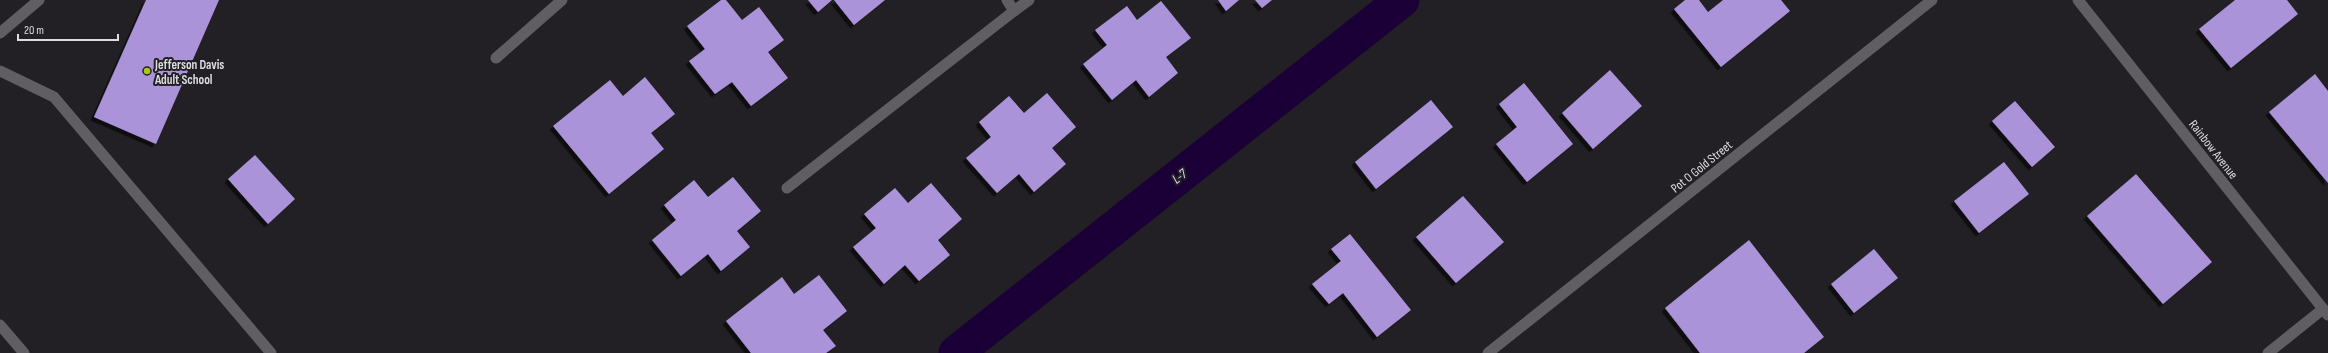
<svg xmlns="http://www.w3.org/2000/svg" width="2328" height="353" font-family="'Sofia Sans Condensed',sans-serif">
<style>
.lines{fill:none;stroke-linecap:round;stroke-linejoin:round}
.canal{stroke:#1a0036;stroke-width:35}
.building{fill:#aa93d8;filter:url(#shadow)}
.service{stroke:#605e63;stroke-width:11}
.minor{stroke:#605e63;stroke-width:11}
.tertiary{stroke:#605e63;stroke-width:11}
.poi-dot{fill:#abc614;stroke:#222025;stroke-width:1.5}
.labels{text-anchor:middle;stroke-width:4;stroke-linejoin:round;paint-order:stroke}
.poi-label{font-size:13px;font-weight:bold;fill:#dddcdf;stroke:#222025;text-anchor:start}
.street-label{font-size:13px;fill:#dddcdf;stroke:#222025}
.water-label{font-size:14px;font-style:italic;fill:#ddd1f7;stroke:#222025}
</style>
<defs>
<filter id="shadow"><feDropShadow dx="-3.5" dy="3.5" stdDeviation="0" flood-color="#0009"/></filter>
</defs>
<rect width="100%" height="100%" fill="#222025"/>
<g class="lines">
<!-- canal -->
<path class="canal" d="M956,353L1402,0"/>
</g>
<!-- building -->
<g class="building">
<path d="M146,0H219L156,144L94,117Z"/>
<path d="M721,0H726L742,20L759,7L784,40L768,52L788,78L751,106L732,82L715,94L689,61L705,49L687,26Z"/>
<path d="M808,0H832L818,12Z"/>
<path d="M834,0H885L854,25Z"/>
<path d="M1218,0H1239L1226,11Z"/>
<path d="M1255,0H1272L1262,8Z"/>
<path d="M1685,0H1699L1708,12L1723,0H1781L1790,11L1721,67L1674,9Z"/>
<path d="M2235,0H2287L2298,14L2231,68L2199,29Z"/>
<path d="M1161,1L1191,38L1166,57L1178,73L1149,97L1136,80L1112,100L1083,64L1107,45L1095,30L1127,6L1137,20Z"/>
<path d="M1610,70L1642,106L1593,149L1562,113Z"/>
<path d="M2315,74L2328,91V183L2269,112Z"/>
<path d="M645,77L675,114L651,133L664,149L609,194L553,126L610,80L623,96Z"/>
<path d="M1524,83L1573,144L1527,182L1496,144L1517,127L1499,104Z"/>
<path d="M1047,93L1076,127L1052,148L1066,164L1034,192L1019,174L997,193L966,158L991,137L979,122L1009,96L1024,113Z"/>
<path d="M1431,100L1453,127L1376,189L1355,162Z"/>
<path d="M2015,101L2055,147L2032,167L1992,121Z"/>
<path d="M255,155L295,199L268,224L228,179Z"/>
<path d="M2004,162L2029,194L1979,233L1954,201Z"/>
<path d="M2136,174L2212,262L2163,304L2087,216Z"/>
<path d="M733,177L761,211L737,231L750,247L721,271L708,254L681,276L652,240L676,220L664,205L694,180L708,197Z"/>
<path d="M931,183L962,219L938,240L950,255L919,281L905,265L884,284L853,247L876,228L864,214L895,188L908,203Z"/>
<path d="M1463,196L1504,242L1456,283L1416,237Z"/>
<path d="M1350,234L1411,310L1377,337L1343,293L1329,304L1312,284L1341,261L1331,249Z"/>
<path d="M1749,240L1824,337L1804,353H1700L1665,308Z"/>
<path d="M1874,249L1898,278L1854,313L1831,284Z"/>
<path d="M819,275L847,311L823,330L836,346L826,353H751L726,321L782,277L794,294Z"/>
</g>
<g class="lines">
<!-- service -->
<g class="service">
<path d="M1014,11L1029,0"/>
<path d="M0,33L39,0"/>
<path d="M496,58L562,0"/>
<path d="M0,71L54,97L271,353"/>
<path d="M787,188L1014,11L1007,0"/>
</g>
<!-- minor -->
<g class="minor">
<path d="M2078,0L2328,315"/>
<path d="M1488,353L1932,0"/>
<path d="M2268,353L2323,309"/>
</g>
<!-- tertiary -->
<path class="tertiary" d="M0,325L24,353"/>
</g>
<!-- markers -->
<circle class="poi-dot" cx="147" cy="71" r="4"/>
<g class="labels">
<!-- poi labels -->
<g class="poi-label">
<text x="155" y="69">Jefferson Davis<tspan x="155" dy="15">Adult School</tspan></text>
</g>
<!-- street labels -->
<g class="street-label">
<text transform="translate(2214 149) rotate(52)" y="5">Rainbow Avenue</text>
<text transform="translate(1701 166) rotate(-39)" y="5">Pot O Gold Street</text>
</g>
<!-- water labels -->
<g class="water-label">
<text transform="translate(1179 176) rotate(-38)" y="5">L-7</text>
</g>
</g>
<!-- scale -->
<path d="M18 34v6h100v-6" fill="none" stroke="#dddcdf" stroke-width="2"/>
<text x="24" y="34" font-size="12" fill="#dddcdf" stroke="#222025" stroke-width="3" paint-order="stroke">20 m</text>
</svg>
